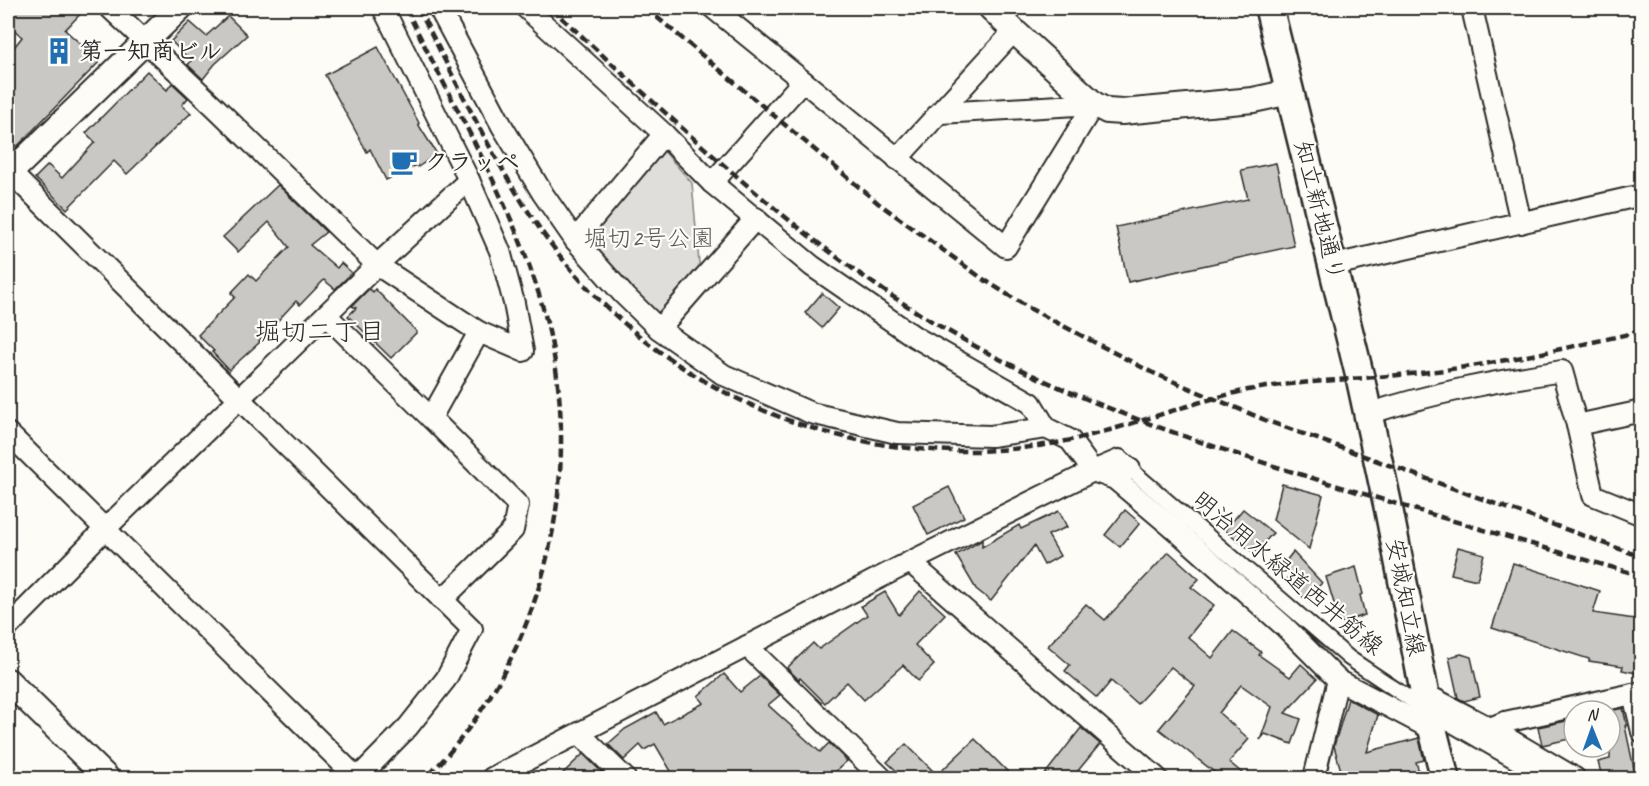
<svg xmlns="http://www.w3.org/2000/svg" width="1649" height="786" font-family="Caveat,'Klee One',sans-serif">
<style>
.green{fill:#dfdeda;stroke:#858482;stroke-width:1.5}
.building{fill:#c9c8c4;stroke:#2b2b2b;stroke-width:1.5}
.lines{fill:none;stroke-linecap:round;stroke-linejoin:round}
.pedestrian-casing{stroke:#2b2b2b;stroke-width:18}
.minor-casing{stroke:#2b2b2b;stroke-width:24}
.tertiary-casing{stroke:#2b2b2b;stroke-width:28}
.secondary-casing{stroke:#2b2b2b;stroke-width:32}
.pedestrian{stroke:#fdfcf7;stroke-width:14}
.minor{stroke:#fdfcf7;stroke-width:20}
.tertiary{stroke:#fdfcf7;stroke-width:24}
.secondary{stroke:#fdfcf7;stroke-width:27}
.rail{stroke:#2b2b2b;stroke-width:4.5;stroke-dasharray:9 4.5;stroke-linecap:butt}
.labels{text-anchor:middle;stroke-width:4.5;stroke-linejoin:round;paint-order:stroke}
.poi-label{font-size:24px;font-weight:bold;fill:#2b2b2b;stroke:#fdfcf7;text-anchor:start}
.street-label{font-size:24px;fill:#2b2b2b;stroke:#fdfcf7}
.park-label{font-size:24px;fill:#585857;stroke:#fdfcf7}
.neighbourhood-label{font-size:26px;fill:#2b2b2b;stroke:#fdfcf7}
</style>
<rect width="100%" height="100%" fill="#fdfcf7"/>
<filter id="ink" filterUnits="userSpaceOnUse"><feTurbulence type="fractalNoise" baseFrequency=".0167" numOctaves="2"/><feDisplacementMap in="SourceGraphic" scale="12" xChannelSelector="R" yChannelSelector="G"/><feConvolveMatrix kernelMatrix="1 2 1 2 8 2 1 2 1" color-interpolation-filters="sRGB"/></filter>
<g filter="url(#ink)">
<!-- green -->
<path class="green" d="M662,149L692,183L700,274L667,313L657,314L608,265L591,241V232Z"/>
<!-- building -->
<g class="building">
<path d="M8,8H86L65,30L100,61L8,156V55L22,37L8,24Z"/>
<path d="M228,16L247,35L215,64L203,79L188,65L191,61L171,41L190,22L206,36Z"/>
<path d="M378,47L419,123L418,124L437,154L418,167L417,165L386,180L370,149L367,152L325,75Z"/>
<path d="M147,71L167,90L172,83L188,98L182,105L191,113L127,174L114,161L67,209L35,178L48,165L62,178L95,142L86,133Z"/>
<path d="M1276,163L1294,246L1128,282L1116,227L1248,199L1241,170Z"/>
<path d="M278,185L326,232L310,245L337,268L341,263L352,273L335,289L324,280L300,305L296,301L259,341L260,342L229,370L212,352L214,351L198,335L235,297L231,293L249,274L256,281L289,247L269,222L238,252L223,237Z"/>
<path d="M369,289L373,292L375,289L417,332L391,358L348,316L356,308L352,306Z"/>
<path d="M822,293L839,308L822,328L805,313Z"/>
<path d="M1282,484L1323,495L1309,549L1273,520Z"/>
<path d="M949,487L964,517L928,535L913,505Z"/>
<path d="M1243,509L1273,533L1254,553L1225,530Z"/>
<path d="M1125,510L1140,523L1120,547L1105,535Z"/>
<path d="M1059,511L1067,527L1048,535L1060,556L1044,565L1034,546L991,601L976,589L956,555L982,540V547L1019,525L1021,529Z"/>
<path d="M1458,547L1484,554L1477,580L1451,574Z"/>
<path d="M1169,552L1199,579L1191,587L1214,605L1188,637L1212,658L1233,631L1261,652L1259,655L1290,677L1301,664L1317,679L1285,713L1301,719L1292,744L1265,734L1260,740L1272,707L1241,685L1219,713L1249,739L1229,762L1248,778H1222L1159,729L1195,686L1171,667L1137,704L1111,681L1097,698L1065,671L1070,665L1048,646L1086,604L1105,620Z"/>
<path d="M1293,552L1322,583L1305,599L1286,579L1291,575L1282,566Z"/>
<path d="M1513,563L1600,591L1593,613L1641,620V674L1622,670L1623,666L1589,661V659L1492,628Z"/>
<path d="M1356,567L1363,594L1360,595L1365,615L1340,623L1326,577Z"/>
<path d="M920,591L945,614L915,645L934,665L918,681L903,665L864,700L847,682L825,703L800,678L799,680L787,668L813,643L819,649L867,615L861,606L885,592L899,615Z"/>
<path d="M1461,654L1471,657L1480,697L1464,701L1458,698L1449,657Z"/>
<path d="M724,674L740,692L760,676L780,695L768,705L820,752L829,743L847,761L828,778H675L655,744L644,750L640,745L624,760L608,744L625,729L656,712L663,724L704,703L698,696Z"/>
<path d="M1348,699L1378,715L1367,752L1419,738L1424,760L1416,762L1421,778H1378L1376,773L1343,778L1334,746Z"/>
<path d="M1623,708L1627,726H1625L1636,778H1618L1617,774L1602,777L1598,762L1610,759V711Z"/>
<path d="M1571,720L1574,738L1542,745L1538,727Z"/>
<path d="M1081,728L1100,744L1072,778H1042Z"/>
<path d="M975,739L1014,778H904L887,762L906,744L937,775Z"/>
<path d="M583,754L608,778H558Z"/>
</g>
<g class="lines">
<defs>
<path id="pedestrian" d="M1130,469L1349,658L1428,711L1544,778"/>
<g id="minor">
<path d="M110,8L215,107L377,265L479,332"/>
<path d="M383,8L469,180L500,251L514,303L523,351L479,332L431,418L518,505L513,530L442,600"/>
<path d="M439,8L502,126L543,194L575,240L623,294L659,329L724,375L811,413L897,433L991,436L1046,428"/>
<path d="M526,8L664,134L712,183L812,266L915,337L1031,403L1046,428L1070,440L1093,471L1115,479L1179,533L1284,626L1338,680L1435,731"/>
<path d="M1472,8L1521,223"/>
<path d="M803,81L1006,247L1094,104"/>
<path d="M940,113L1094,104"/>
<path d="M897,159L1014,31"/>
<path d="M8,170L472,629L446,679L408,727L358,778"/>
<path d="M712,183L803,81L713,8"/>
<path d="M575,240L664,134"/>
<path d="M1334,265L1642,195"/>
<path d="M326,315L431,418"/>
<path d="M659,329L756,218"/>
<path d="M1368,414C1431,393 1497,381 1562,371L1577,425L1593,495L1642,515"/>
<path d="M1577,425L1642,411"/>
<path d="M8,433L357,778"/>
<path d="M910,562L1157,778"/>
<path d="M8,627L104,530L377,265L469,180"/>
<path d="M747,646L882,778"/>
<path d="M1425,694L1490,728L1575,778"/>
<path d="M1633,694L1642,732"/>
<path d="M1490,728L1505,722L1642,692"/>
<path d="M580,734L625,778"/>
<path d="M492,778L910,562L1093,471L1119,460L1130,469"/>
<path d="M1314,778L1338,680"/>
</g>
<g id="tertiary">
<path d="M991,8L1014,31L1094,104L1107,111L1122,112L1253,100L1290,92"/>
<path d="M8,175L180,8"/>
<path d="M8,681L107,778"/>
</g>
<path id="secondary" d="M1269,8L1360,377L1389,511L1428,711L1445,778"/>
</defs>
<!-- pedestrian casing -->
<use href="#pedestrian" class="pedestrian-casing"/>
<!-- minor casing -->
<use href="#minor" class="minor-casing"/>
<!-- tertiary casing -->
<use href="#tertiary" class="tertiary-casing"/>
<!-- secondary casing -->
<use href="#secondary" class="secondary-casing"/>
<!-- pedestrian -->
<use href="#pedestrian" class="pedestrian"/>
<!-- minor -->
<use href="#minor" class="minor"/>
<!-- tertiary -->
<use href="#tertiary" class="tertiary"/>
<!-- secondary -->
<use href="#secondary" class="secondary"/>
<!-- rail -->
<g class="rail">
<path d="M406,8C453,107 513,202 543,308C589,470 546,658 426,778"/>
<path d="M418,8C457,82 492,160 540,229C653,391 844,473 1038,446C1110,436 1177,405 1248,390C1298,381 1349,380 1399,375C1481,368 1562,349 1642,331"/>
<path d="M551,8C671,117 789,234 928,319C1050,394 1186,439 1322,481C1428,514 1535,545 1642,576"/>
<path d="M646,8L878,203L983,279L1029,308L1151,372L1265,420L1642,557"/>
</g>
</g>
</g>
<!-- icons -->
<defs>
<symbol id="building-bare" viewBox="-9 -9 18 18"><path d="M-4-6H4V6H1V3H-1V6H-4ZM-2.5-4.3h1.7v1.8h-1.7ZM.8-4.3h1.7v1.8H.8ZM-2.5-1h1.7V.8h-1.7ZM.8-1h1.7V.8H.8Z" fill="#1f6fb2" stroke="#fdfcf7" stroke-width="2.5" paint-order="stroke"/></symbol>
<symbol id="cafe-bare" viewBox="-9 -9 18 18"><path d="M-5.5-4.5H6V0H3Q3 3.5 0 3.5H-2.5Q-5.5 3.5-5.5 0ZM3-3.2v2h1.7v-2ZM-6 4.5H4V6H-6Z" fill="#1f6fb2" stroke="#fdfcf7" stroke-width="2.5" paint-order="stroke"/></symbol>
</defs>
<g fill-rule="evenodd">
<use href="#building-bare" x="40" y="32" width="38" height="38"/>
<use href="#cafe-bare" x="385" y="143" width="38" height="38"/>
</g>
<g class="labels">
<!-- poi labels -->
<g class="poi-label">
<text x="79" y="59">第一知商ビル</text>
<text x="424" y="170">クラッペ</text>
</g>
<!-- street labels -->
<g class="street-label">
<text transform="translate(1320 211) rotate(76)" y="8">知立新地通り</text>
<text transform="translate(1288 573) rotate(40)" y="8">明治用水緑道西井筋線</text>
<text transform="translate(1406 597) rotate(79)" y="8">安城知立線</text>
</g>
<!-- park labels -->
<g class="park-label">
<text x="649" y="246">堀切2号公園</text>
</g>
<!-- neighbourhood labels -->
<g class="neighbourhood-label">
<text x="320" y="340">堀切二丁目</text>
</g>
</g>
<!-- margin -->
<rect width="1649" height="786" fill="none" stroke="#fdfcf7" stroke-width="30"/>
<rect x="15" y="15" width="1619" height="756" fill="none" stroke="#2b2b2b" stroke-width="2" filter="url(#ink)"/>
<!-- north arrow -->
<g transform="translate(1592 729) rotate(359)"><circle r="28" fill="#fdfcf7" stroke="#a9a8a5" stroke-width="1.5"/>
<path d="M0-4.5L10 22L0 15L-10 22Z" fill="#1f6fb2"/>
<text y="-9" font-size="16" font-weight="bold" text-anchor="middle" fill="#2b2b2b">N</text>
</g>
</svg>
